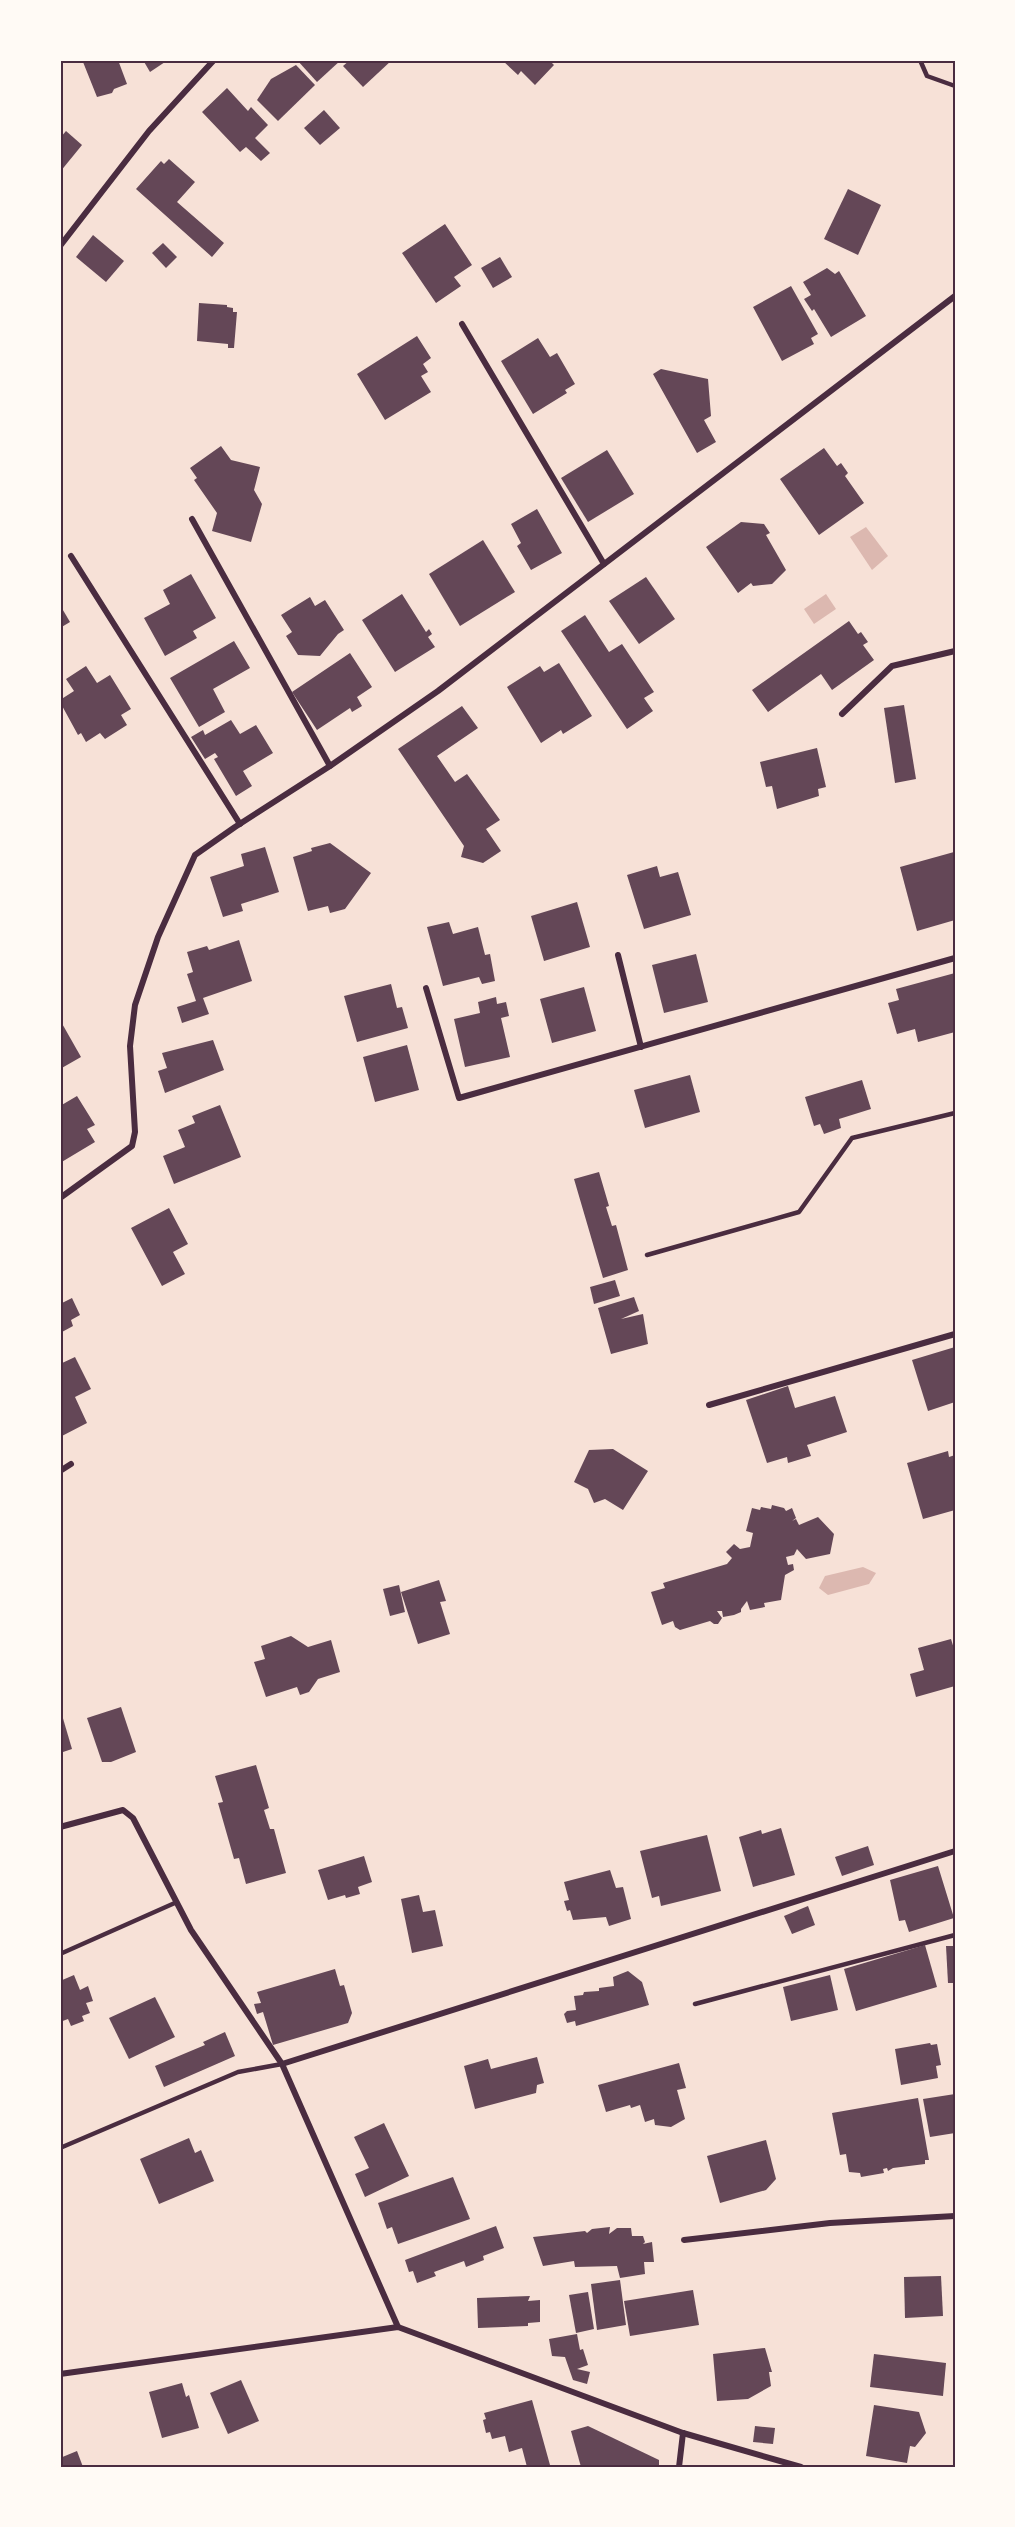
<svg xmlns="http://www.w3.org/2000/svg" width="1015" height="2527" font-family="'Titillium Web',sans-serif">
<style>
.water{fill:#dcb8b0}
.building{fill:#644757}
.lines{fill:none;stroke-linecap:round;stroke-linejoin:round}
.service{stroke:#4a2c40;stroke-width:4.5}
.minor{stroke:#4a2c40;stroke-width:6}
.neatline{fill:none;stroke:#4a2c40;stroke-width:2}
</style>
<rect width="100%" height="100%" fill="#f7e1d7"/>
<!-- water -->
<g class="water">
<path d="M866,527L888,556L872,570L850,537Z"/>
<path d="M826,594L836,609L814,624L804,609Z"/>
<path d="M863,1567L876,1573L869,1584L828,1595L819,1588L825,1576Z"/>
</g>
<!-- building -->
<g class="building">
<path d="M87,60H118L127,84L114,89L112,93L97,97L83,62Z"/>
<path d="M143,60H168L150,72Z"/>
<path d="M297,60H341L317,82Z"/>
<path d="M350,60H392L363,87L343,66Z"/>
<path d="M502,60H549L554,65L535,85L521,71L518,75Z"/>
<path d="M296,65L315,85L278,121L257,100L271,79Z"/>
<path d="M227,88L248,111L251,107L268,125L255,138L270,153L261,161L246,147L240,152L202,112Z"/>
<path d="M324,110L340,128L320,145L304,128Z"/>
<path d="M66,131L82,145L60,172V138Z"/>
<path d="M169,159L195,182L177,202L224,243L212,257L136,189L161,161L164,164Z"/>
<path d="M848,189L881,205L858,255L824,239Z"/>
<path d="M445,224L472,265L454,277L461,286L436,303L402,253Z"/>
<path d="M93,235L124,261L106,282L76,257Z"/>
<path d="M163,243L177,257L166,268L152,253Z"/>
<path d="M500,257L512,277L493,288L481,268Z"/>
<path d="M827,268L835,274L839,271L866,316L831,337L814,309L812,311L804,299L811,295L803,282Z"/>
<path d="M791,286L818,334L811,338L814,344L782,361L753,307Z"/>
<path d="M199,303L227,305V307L233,308V312H237L234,348H228V344L197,341Z"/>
<path d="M417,336L431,358L423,364L428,372L421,376L431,392L385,420L357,374Z"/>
<path d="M538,338L550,357L557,353L575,384L565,390L567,393L533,414L501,361Z"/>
<path d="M661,369L708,379L711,416L704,420L716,442L697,453L653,374Z"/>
<path d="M221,446L231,460L260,467L254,490L262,504L251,542L212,531L217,513L194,480L197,478L190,468Z"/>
<path d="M824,448L837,466L841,463L848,473L845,476L864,503L819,535L780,479Z"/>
<path d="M607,450L634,494L588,522L561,478Z"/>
<path d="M537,509L562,553L531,570L517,546L521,543L511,524Z"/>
<path d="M741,522L764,524L770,533L766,535L786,570L772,584L753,586L751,583L738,593L706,547Z"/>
<path d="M483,540L515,592L460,626L429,574Z"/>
<path d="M191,574L216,618L193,631L197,638L165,656L144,618L170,604L163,590Z"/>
<path d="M646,577L675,619L639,644L609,601Z"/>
<path d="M402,594L426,632L429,629L432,634L428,637L435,647L395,672L362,620Z"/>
<path d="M310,597L315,606L325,600L344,630L338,634L320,656L298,655L286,636L292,632L281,615Z"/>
<path d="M60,605L70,622L60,628Z"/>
<path d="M585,615L609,652L622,644L654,692L644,698L653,711L627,729L561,631Z"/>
<path d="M849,621L858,634L861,632L868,642L863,645L874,660L832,690L821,674L768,712L752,690Z"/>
<path d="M234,641L250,668L213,689L225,712L199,727L170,678Z"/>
<path d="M350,653L372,687L357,697L362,706L352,712L350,708L317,730L292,692Z"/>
<path d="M559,663L592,716L563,734L561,730L541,743L507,687L540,666L544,672Z"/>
<path d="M86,666L97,683L110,675L131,709L121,715L127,725L105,739L100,733L86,742L81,733L78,735L60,702V700L74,691L66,679Z"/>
<path d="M904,705L916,779L895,783L884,708Z"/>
<path d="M462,706L478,728L437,756L455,782L467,774L500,820L486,829L501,851L483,863L461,857L464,846L398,749Z"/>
<path d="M231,720L240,734L256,725L273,753L243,771L252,786L236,796L214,759L218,757L215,753L205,759L191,737L203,730L205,735Z"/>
<path d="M817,748L826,787L818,789L819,796L777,809L772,786L766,787L760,762Z"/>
<path d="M330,843L371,873L345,909L330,913L328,906L308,911L293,857L312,851L311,848Z"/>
<path d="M265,847L279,892L241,904L243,911L223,917L210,877L244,866L241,854Z"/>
<path d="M954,852L955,920L917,931L900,867Z"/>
<path d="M657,866L660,877L678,872L691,915L644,929L627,875Z"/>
<path d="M577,902L590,947L544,961L531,916Z"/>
<path d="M449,922L453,934L478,927L485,955L490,954L495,981L482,984L479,977L443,986L427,927Z"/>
<path d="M239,940L252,981L203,998L209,1014L182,1023L177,1007L196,1001L187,974L193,972L187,952L207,946L209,950Z"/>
<path d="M696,954L708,1002L664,1013L652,965Z"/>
<path d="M955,973V1032L918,1042L915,1029L897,1034L888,1003L899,1000L896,989Z"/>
<path d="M391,984L397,1008L402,1007L408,1028L357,1042L344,996Z"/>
<path d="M584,987L596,1031L552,1043L540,999Z"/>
<path d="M496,997L497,1004L506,1002L509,1016L501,1018L510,1057L465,1067L454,1019L480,1013L478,1002Z"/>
<path d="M60,1020L81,1057L60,1069Z"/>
<path d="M213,1040L224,1070L165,1093L158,1071L167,1068L162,1053Z"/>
<path d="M407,1045L419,1090L375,1102L363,1057Z"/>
<path d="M690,1075L700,1112L645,1128L634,1090Z"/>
<path d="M862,1080L871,1109L839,1119L841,1128L824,1134L820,1124L814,1126L805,1097Z"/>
<path d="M77,1096L95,1125L87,1129L95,1142L60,1163V1106Z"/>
<path d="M220,1105L241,1157L174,1184L163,1156L185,1147L178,1130L195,1123L192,1116Z"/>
<path d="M599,1172L609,1206L606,1207L612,1226L616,1225L628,1270L603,1278L574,1179Z"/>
<path d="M169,1208L188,1244L173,1252L185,1274L162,1286L131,1228Z"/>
<path d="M615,1280L620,1296L594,1304L590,1287Z"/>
<path d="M634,1297L639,1311L621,1319L643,1314L648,1344L611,1354L598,1308Z"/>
<path d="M72,1298L80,1315L71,1320L73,1326L62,1332L60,1304Z"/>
<path d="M955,1347V1402L928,1411L912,1360Z"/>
<path d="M75,1357L91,1389L75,1397L87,1423L60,1437V1364Z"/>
<path d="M788,1386L795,1408L835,1396L847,1432L807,1445L811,1456L788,1463L787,1457L767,1463L746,1400Z"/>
<path d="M613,1449L648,1471L623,1510L605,1499L594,1503L588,1489L574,1482L589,1450Z"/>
<path d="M948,1451L949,1457L955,1455V1510L923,1519L907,1463Z"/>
<path d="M772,1505L784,1508L786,1511L792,1508L796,1518L792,1521L796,1519L799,1525L818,1517L834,1534L830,1554L806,1559L797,1549L794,1555L786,1557L788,1565L793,1564L794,1570L785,1575L781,1600L764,1603L765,1607L750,1610L747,1601L741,1609V1612L734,1615L723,1617L722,1611H717L722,1618L718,1624H714L710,1621L680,1630L675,1627L673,1621L662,1625L651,1592L665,1588L663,1583L727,1564L732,1558L726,1552L734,1544L740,1549L750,1547L753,1533L746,1531L752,1508L760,1510L761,1507L771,1509Z"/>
<path d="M439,1580L446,1601L440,1602L450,1634L418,1644L401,1592Z"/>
<path d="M399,1585L405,1612L390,1616L383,1589Z"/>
<path d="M291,1636L308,1647L331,1640L340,1672L318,1679L309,1692L300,1695L297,1687L266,1697L254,1662L265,1659L261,1646Z"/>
<path d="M951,1639L955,1652V1686L916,1697L910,1674L924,1670L918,1648Z"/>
<path d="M121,1707L136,1752L111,1762H102L87,1718Z"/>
<path d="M60,1715H62L72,1749L60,1753Z"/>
<path d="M256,1765L269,1808L264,1810L270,1829H274L286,1873L246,1884L239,1858L234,1859L218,1803L223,1802L215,1776Z"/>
<path d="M781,1828L795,1875L753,1887L739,1837L761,1830L762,1834Z"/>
<path d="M707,1835L721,1891L661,1906L659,1896L652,1898L640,1851Z"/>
<path d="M868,1846L874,1865L842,1876L835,1857Z"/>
<path d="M364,1856L372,1882L358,1887L360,1894L346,1898L345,1895L328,1900L318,1870Z"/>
<path d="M938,1866L954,1918L909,1932L905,1920L899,1921L890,1880Z"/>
<path d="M610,1870L616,1888L623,1887L631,1919L609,1926L606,1917L573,1920L570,1910L567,1911L564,1901L569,1900L564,1882Z"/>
<path d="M419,1895L423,1912L435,1910L443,1946L412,1953L401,1899Z"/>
<path d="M808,1906L815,1925L792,1934L784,1916Z"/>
<path d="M925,1945L937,1987L856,2011L844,1969Z"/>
<path d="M946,1946H955V1983H948Z"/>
<path d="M335,1969L340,1986L344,1985L352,2013L348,2023L273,2045L263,2012L257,2014L254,2004L261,2003L257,1992Z"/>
<path d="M628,1971L642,1982L649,2005L576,2026L575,2021L567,2023L564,2014L567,2011L576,2010L574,1996L583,1995L584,1992L599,1991V1988L614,1986L613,1977Z"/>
<path d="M74,1975L80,1990L88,1986L93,2001L86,2003L90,2013L82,2016L84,2021L71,2026L68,2019L60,2022V1981Z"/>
<path d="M830,1975L838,2010L791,2021L783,1987Z"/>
<path d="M155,1997L175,2037L129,2059L109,2018Z"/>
<path d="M225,2032L235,2056L164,2087L155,2066L205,2045L203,2042Z"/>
<path d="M930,2043L931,2045L937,2044L941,2065L936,2066L938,2078L901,2085L895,2049Z"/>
<path d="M537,2057L544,2083L537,2085L536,2093L475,2109L464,2066L488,2059L491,2069Z"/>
<path d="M679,2063L686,2088L677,2090L685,2119L671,2127L655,2125L654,2119L645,2122L640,2105L631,2108L630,2105L606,2112L598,2085Z"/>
<path d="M955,2094V2133L930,2137L923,2099Z"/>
<path d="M918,2098L929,2160H925V2164L893,2168L888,2171L887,2168L883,2169L884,2173L861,2177L860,2173L849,2172L846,2154L840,2155L832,2113Z"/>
<path d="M384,2123L409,2176L365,2197L355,2174L369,2168L354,2137Z"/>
<path d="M189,2138L195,2153L201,2150L214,2181L159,2204L140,2159Z"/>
<path d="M766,2140L776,2179L766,2190L720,2203L707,2156Z"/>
<path d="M453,2177L470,2219L398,2244L392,2227L387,2229L378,2203Z"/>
<path d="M496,2226L504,2248L483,2256L484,2260L466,2267L464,2261L434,2272L436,2276L417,2283L413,2271L409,2272L405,2260Z"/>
<path d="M610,2227L609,2234L617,2228H631L632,2236H643L645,2242L643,2244L652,2242L654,2262H644L645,2274L620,2278L617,2266L575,2267L574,2261L543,2266L533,2237L585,2231L587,2233L592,2229Z"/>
<path d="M941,2276L943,2316L905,2318L904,2277Z"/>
<path d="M620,2280L626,2325L597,2330L591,2284Z"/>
<path d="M693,2290L699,2325L630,2336L624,2301Z"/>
<path d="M588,2292L594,2329L576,2333L569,2295Z"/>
<path d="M530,2296L528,2301L540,2300V2322L528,2323V2326L478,2328L477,2298Z"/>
<path d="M577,2334L580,2350L583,2349L588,2365L577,2369L590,2372L587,2384L573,2380L565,2357L552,2356L549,2339Z"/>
<path d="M765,2348L772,2372H769L771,2386L748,2399L717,2401L713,2354Z"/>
<path d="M874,2354L946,2363L943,2396L870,2387Z"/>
<path d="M241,2380L259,2421L228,2434L210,2393Z"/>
<path d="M182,2383L186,2397L189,2395L199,2428L162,2438L149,2392Z"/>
<path d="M532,2400L550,2465L541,2467H527L522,2448L509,2452L505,2436L492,2439L490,2432L486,2433L483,2420L486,2419L484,2413Z"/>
<path d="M874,2405L919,2412L926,2433L915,2447L910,2446L907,2463L866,2456Z"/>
<path d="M588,2426L659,2460V2467H581L571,2431Z"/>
<path d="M755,2426L775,2428L773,2444L753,2442Z"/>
<path d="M77,2451L83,2467H60V2458Z"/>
</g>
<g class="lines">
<!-- service -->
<g class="service">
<path d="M920,60L927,76L955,86"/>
<path d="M647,1255L799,1212L852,1138L955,1113"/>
<path d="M60,1954L177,1902"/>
<path d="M695,2004L955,1935"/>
<path d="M60,2148L238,2072L282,2064"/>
</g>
<!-- minor -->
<g class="minor">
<path d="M60,246L149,131L214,60"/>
<path d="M462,324L604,564"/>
<path d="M192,519L330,766"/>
<path d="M71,556L240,824"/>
<path d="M842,714L892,666L955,651"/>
<path d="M618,955L641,1047"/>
<path d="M426,988L459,1098L955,958"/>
<path d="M60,1198L132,1146L135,1132L130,1046L135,1005L158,937L195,855L235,827L330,766L438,691L955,296"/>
<path d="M709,1405L955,1334"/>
<path d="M60,1471L71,1464"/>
<path d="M60,1827L123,1810L133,1818L191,1930L282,2064L398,2327"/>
<path d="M282,2064L955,1851"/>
<path d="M684,2240L830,2223L955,2216"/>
<path d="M60,2374L398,2327L683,2433L801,2467"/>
<path d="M679,2467L683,2433"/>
</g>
</g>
<!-- border -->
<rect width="1015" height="2527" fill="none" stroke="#fffaf5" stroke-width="123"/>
<rect x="62" y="62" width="892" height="2404" class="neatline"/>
</svg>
